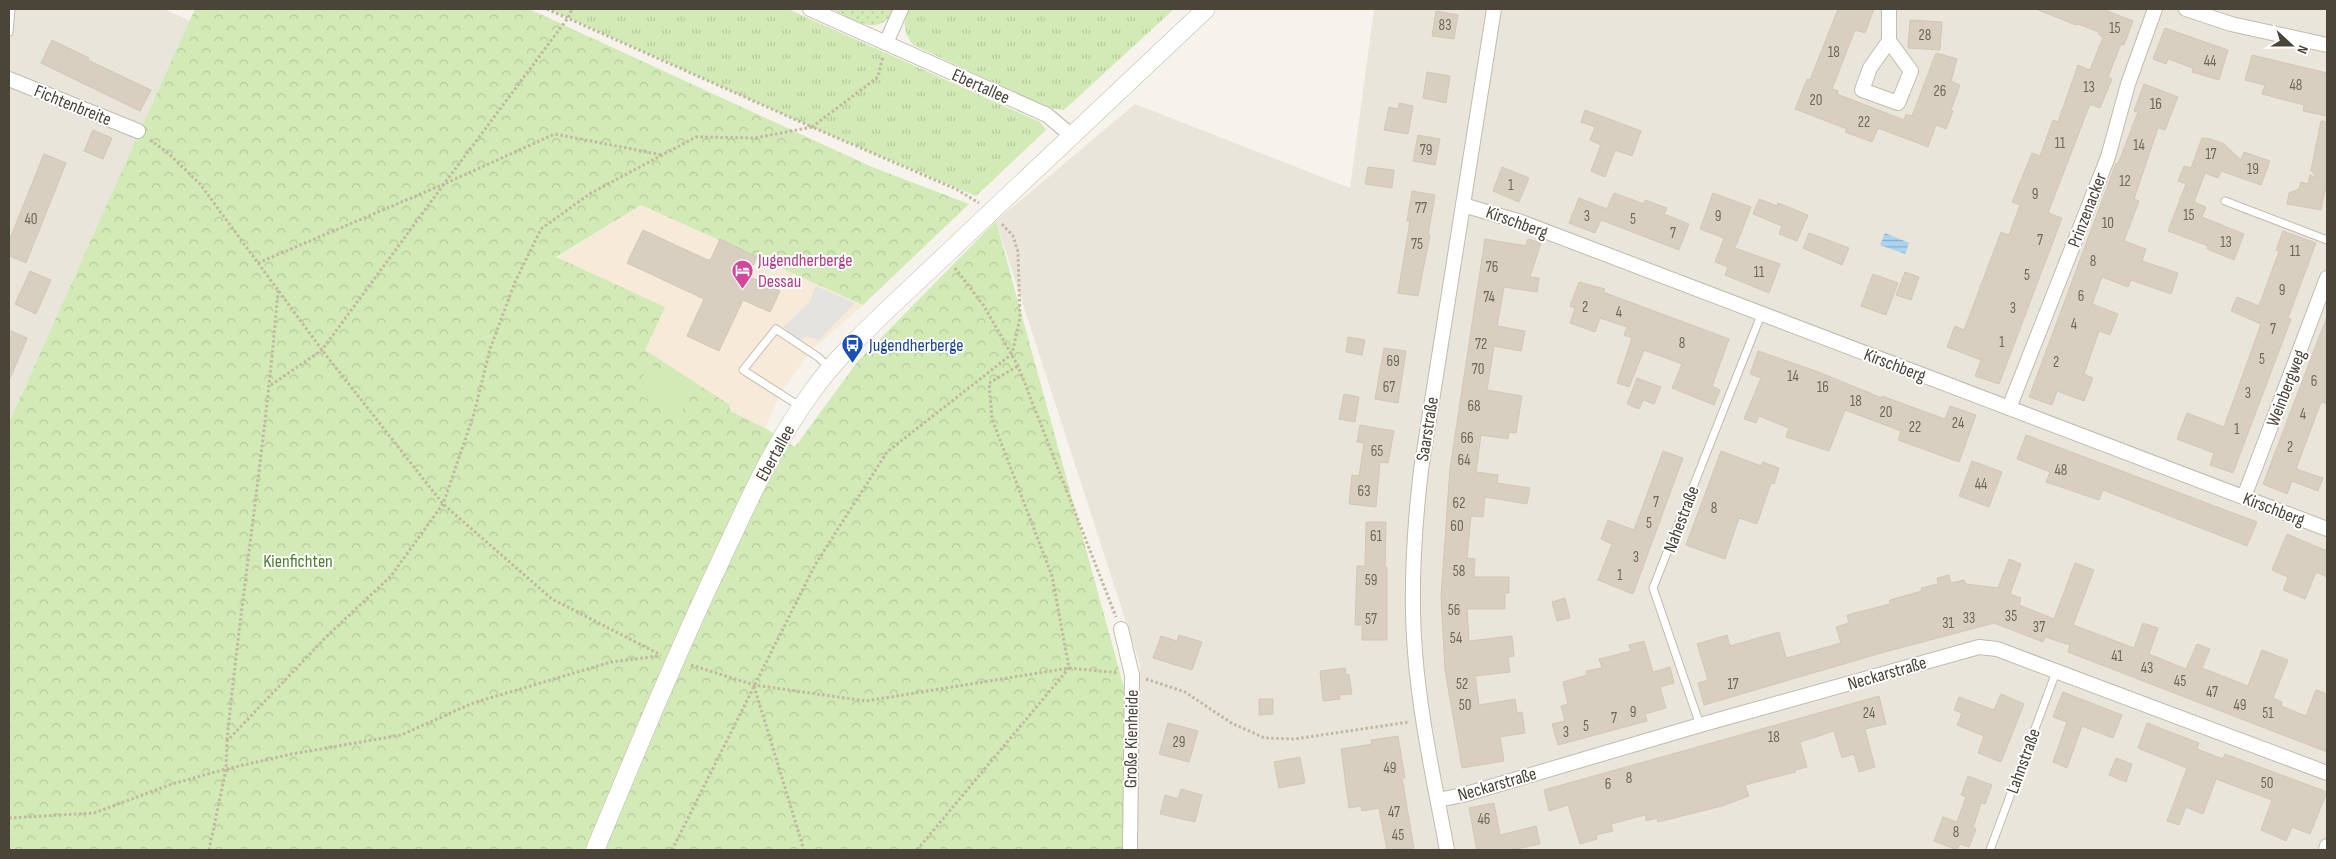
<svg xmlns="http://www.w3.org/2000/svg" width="2336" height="859" font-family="'Sofia Sans Condensed',sans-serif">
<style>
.residential{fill:#eae5da}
.commercial{fill:#f7ead8}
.grass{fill:url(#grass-tufts)}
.forest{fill:url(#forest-crowns)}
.garden{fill:url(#garden-dots)}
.pitch{fill:#d2eab5}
.parking{fill:#e5e3e0}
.water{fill:url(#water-rules)}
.building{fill:#d8cfc1;stroke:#d3c7b4}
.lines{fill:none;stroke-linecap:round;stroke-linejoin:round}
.service-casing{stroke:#c2bbae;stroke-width:9}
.minor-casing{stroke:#c2bbae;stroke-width:16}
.tertiary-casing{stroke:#c2bbae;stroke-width:19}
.path{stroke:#c4b79f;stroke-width:3;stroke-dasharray:2.5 2.5;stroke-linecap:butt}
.service{stroke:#fff;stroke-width:7}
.minor{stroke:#fff;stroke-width:14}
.tertiary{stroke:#fff;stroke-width:18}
.labels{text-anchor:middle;stroke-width:4;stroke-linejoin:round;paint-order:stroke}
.number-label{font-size:15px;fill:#6e675b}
.street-label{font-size:18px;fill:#4b4439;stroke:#fff}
.hotel-label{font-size:18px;fill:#b23c85;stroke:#fff;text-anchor:start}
.transit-label{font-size:18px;fill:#164399;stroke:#fff;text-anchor:start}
.park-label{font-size:18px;fill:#4a7f2a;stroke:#fff}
</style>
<defs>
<pattern id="grass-tufts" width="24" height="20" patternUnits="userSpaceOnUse" patternTransform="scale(1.25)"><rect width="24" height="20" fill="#d2eab5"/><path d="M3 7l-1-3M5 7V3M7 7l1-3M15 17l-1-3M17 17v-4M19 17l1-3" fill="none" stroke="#b6ca9c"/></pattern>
<pattern id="forest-crowns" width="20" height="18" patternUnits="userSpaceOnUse" patternTransform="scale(1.25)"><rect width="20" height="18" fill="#d2eab5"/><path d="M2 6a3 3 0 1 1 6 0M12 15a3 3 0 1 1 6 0" fill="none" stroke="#b6ca9c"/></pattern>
<pattern id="garden-dots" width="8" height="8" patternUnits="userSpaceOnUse" patternTransform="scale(1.25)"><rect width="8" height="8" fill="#d2eab5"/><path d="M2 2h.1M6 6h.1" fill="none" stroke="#b6ca9c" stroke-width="1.8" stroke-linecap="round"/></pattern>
<pattern id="water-rules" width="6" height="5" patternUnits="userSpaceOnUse" patternTransform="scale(1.25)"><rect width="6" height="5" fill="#a9d4f2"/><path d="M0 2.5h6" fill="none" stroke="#8caec5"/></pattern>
</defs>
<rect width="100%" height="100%" fill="#f6f3ec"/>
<!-- residential -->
<g class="residential">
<path d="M9,9H163L191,21L9,421Z"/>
<path d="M1374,9H2327V850H1136L1140,665L996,221L1135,104L1350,188Z"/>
</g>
<!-- commercial -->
<path class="commercial" d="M641,205L863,305L811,351L781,392L765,428L730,411V405L645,350L664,307L556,258Z"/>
<!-- grass -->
<g class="grass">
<path d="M549,9H788L1040,122L1046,130L976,196L812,127Z"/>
<path d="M909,9H1174L1064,110L1049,108L913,45C904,32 902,24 909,9Z"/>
</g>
<!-- forest -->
<path class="forest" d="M195,9H529L872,167L969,204L863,305L641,205L556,257L665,307L645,350L730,405V411L765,428L795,447L858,361L996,221L1126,695L1125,850H9V422Z"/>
<!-- garden -->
<path class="garden" d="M832,9H894C880,40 852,19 832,9Z"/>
<!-- pitch -->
<path class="pitch" d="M649,364L694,385L680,415L635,393Z"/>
<!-- parking -->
<path class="parking" d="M816,286L855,303L819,340L807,336L798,341L783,327L809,303Z"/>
<!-- water -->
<path class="water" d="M1885,233L1909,243L1905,254L1880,245Z"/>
<!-- building -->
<g class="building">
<path d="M1838,9H1874L1865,33L1855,30L1832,89L1838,91L1837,94L1904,120L1906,114L1912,116L1936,53L1957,59L1951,81L1960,85L1951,110L1953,111L1946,129L1936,125L1928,147L1878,128L1872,142L1845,132L1847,129L1795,109L1807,79L1810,80Z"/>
<path d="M2036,9H2102L2133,21L2124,45L2121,44L2108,77L2112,79L2100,108L2090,104L2048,213L2062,218L1999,384L1975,376L1981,360L1947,347L1955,326L1964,330L2001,232L2009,235L2020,205L2012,202L2032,153L2040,156L2053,120L2058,122L2078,65L2090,70L2103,37L2098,34L2099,32L2078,24L2076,25Z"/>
<path d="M1436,11L1458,15L1454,39L1432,36Z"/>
<path d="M1910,20L1942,22L1940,50L1908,48Z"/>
<path d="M2165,28L2228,50L2219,80L2192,72L2193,68L2168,59L2166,64L2153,59Z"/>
<path d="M52,40L89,58L88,60L151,90L140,111L41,63Z"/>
<path d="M2252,55L2327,73V116L2303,111L2304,105L2262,94L2265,85L2245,80Z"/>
<path d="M1427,72L1450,76L1446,103L1423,98Z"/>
<path d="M2144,84L2178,97L2165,130L2158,128L2134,199L2139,201L2124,241L2146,249L2142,261L2178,273L2171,294L2131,280L2128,287L2102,277L2092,304L2118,314L2110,335L2099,331L2084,374L2093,378L2084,401L2057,391L2052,405L2029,397L2116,163L2118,164L2138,112L2134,111Z"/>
<path d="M1399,103L1413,106L1408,134L1384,130L1389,107L1398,109Z"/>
<path d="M1585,110L1641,131L1632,156L1615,150L1605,177L1591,171L1601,145L1590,140L1595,127L1581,122Z"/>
<path d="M2321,121L2327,122V193L2325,190L2321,210L2287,204L2289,193L2299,189L2301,182L2308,184L2310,175L2317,178L2311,170Z"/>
<path d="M93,130L112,138L103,159L84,151Z"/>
<path d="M1418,135L1440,139L1435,165L1413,161Z"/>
<path d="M2202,138L2211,139L2224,144L2241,160L2244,152L2270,161L2261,185L2221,171L2218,178L2205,173L2194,202L2206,207L2202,217L2244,234L2234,260L2207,249L2208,246L2168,231L2186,184L2178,181L2184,166L2191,168Z"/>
<path d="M44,154L66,163L26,263L9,256V241Z"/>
<path d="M1368,167L1394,170L1392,188L1365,184Z"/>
<path d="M1502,167L1529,178L1519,202L1493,191Z"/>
<path d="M1412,191L1435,195L1428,235H1430L1418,296L1398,293L1410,221H1407Z"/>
<path d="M1614,193L1644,204L1645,200L1667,208L1664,214L1689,224L1679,250L1601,220L1595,233L1569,223L1579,198L1607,209Z"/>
<path d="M1713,193L1751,207L1735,248L1780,264L1769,293L1725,275L1728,267L1715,262L1724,238L1700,229Z"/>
<path d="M1759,199L1777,206L1778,203L1808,215L1797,241L1779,234L1782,226L1753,214Z"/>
<path d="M643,230L708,260L711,259L720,239L757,257L748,276L780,291L770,312L743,300L719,351L687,336L704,299L627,263Z"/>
<path d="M2283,231L2316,243L2288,318L2291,319L2233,473L2210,465L2214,453L2177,439L2187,413L2224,427L2261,324L2231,311L2237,297L2259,306L2279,251L2276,250Z"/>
<path d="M1809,233L1849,248L1842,265L1803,248Z"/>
<path d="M1485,239L1526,246L1528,239L1541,243L1530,277L1539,278L1537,292L1504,287L1497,326L1525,331L1521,351L1494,346L1487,390L1522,396L1516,433L1509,432L1508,439L1481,435L1476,472L1498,475L1497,483L1530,488L1527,504L1485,497L1483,517L1471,516L1467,558L1475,559L1474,577H1509V593H1505V609H1467L1469,641L1512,636L1514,656L1508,657L1510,672L1475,676L1479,705L1515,699L1517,713L1522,712L1525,733L1500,737L1504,761L1462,768L1445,670L1441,596L1450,468Z"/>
<path d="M30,271L51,280L36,314L15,304Z"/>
<path d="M1905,272L1919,277L1911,300L1896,295Z"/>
<path d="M1873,274L1898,283L1886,315L1861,306Z"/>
<path d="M1579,282L1605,289L1603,292L1729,339L1712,386L1720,390L1714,405L1672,388L1682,364L1644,350L1629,387L1617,383L1632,338L1624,335L1627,327L1600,318L1595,332L1570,323L1575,308L1570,306Z"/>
<path d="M2326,319L2327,404L2321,402L2296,469L2323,478L2318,491L2292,481L2287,494L2263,484Z"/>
<path d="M9,330L27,338L9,381Z"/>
<path d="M1348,337L1365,340L1362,355L1346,352Z"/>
<path d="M1384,348L1406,351L1398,403L1375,399Z"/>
<path d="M1758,351L1816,371L1882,398V396L1945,419L1950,406L1976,415L1959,462L1898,440L1901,431L1845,410L1829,451L1786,437L1789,428L1759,416L1756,423L1744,419L1761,378L1750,374Z"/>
<path d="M1637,378L1661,387L1654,404L1643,400L1639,409L1627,404Z"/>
<path d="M1344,394L1359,397L1355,422L1339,419Z"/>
<path d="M1360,425L1394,431L1388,463L1380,462L1376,507L1349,504L1352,475L1359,476L1364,443L1357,442Z"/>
<path d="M2026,435L2257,522L2247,546L2103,490L2099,500L2046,482L2050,472L2017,459Z"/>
<path d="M1663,451L1683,458L1633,594L1598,580L1612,544L1601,539L1608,520L1634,530Z"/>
<path d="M1721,451L1761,466L1763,462L1779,468L1774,484L1771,483L1757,524L1739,518L1725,559L1686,545Z"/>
<path d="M1972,461L2002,472L1989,507L1959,496Z"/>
<path d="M1366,522H1386L1385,567H1387V640H1362V625H1355L1357,566H1365Z"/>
<path d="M2287,534L2327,551V577L2316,572L2305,599L2283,590L2288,577L2272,570Z"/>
<path d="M2009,559L2021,564L2010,594L2021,598L2019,605L2054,619L2075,563L2094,570L2073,625L2134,648L2143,623L2158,628L2149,654L2186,669L2197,644L2210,649L2202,668L2248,686L2262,650L2288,660L2273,698L2282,702L2281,706L2306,716L2316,690L2327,694V752L2068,652L2070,645L2045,637L2043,642L1994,623L1881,653L1704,705L1698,683L1708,680L1697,644L1727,635L1730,646L1779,632L1786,658L1794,656L1841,643L1836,627L1849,623L1847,615L1890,604V600L1922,591L1921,588L1938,584L1937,578L1949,575L1951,583L1964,580L1966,584L1998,588Z"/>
<path d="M1565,598L1570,618L1557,621L1552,602Z"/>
<path d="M1179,635L1202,642L1192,670L1153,658L1161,636L1177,641Z"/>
<path d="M1644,641L1653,672L1670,667L1674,683L1660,687L1666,708L1645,714L1647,721L1558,745L1552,724L1565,721L1561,706L1568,704L1563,682L1587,675L1586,671L1602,668L1599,659L1631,651L1629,645Z"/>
<path d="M1345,668L1346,675L1349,674L1352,694L1339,695L1340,699L1323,701L1320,671Z"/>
<path d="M2063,692L2122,715L2113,738L2082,726L2067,768L2053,762L2067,722L2053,717Z"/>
<path d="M2001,694L2024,704L2001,762L1978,753L1984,736L1957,725L1962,713L1954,710L1959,697L1994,710Z"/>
<path d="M1879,696L1886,724L1865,729L1875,767L1859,772L1854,754L1842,758L1834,731L1800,742L1807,767L1795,770V772L1745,785L1749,796L1722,806L1658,822L1657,818L1646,821L1645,815L1611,824L1613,831L1596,835L1597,839L1580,844L1568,805L1549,811L1544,790Z"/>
<path d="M1259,699H1273V714L1259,715Z"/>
<path d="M1168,723L1198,731L1189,762L1159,754Z"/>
<path d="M2147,723L2199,743L2197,749L2223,759L2225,754L2327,792L2310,834L2292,827L2286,841L2261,830L2272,800L2216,779L2203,814L2186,807L2179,825L2167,821L2187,768L2138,748Z"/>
<path d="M1398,736L1405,778H1402L1414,848L1387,850L1379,808L1362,811L1361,806L1349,808L1341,749L1372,744L1371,740Z"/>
<path d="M1300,757L1305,783L1279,788L1274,762Z"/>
<path d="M2116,758L2132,764L2126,782L2109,775Z"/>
<path d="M1968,776L1992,785L1985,804L1981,803L1973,828L1976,829L1969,847L1960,844L1957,850L1934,841L1943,817L1957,822L1966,797L1961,795Z"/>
<path d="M1181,789L1202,795L1195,822L1160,814L1165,795L1178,799Z"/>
<path d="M1494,803L1500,835L1536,826L1540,844L1511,850H1477L1469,808Z"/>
</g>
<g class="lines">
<defs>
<g id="service">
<path d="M9,32L11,9"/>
<path d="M2225,201L2327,240"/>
<path d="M801,407L743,370L776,329L818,357L830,368"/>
<path d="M1700,725L1653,588L1761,315"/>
<path d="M1990,850L2056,672"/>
</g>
<g id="minor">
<path d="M810,9L1047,115L1072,136"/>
<path d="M2186,9L2231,24L2327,45"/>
<path d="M1889,41L1911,71L1898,103L1862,90L1870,68L1889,41V9"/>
<path d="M886,43L901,9"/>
<path d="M9,79L138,131"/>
<path d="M1463,205L1521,222L2327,529"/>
<path d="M2009,408L2108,157L2128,84L2155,9"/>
<path d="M2244,497L2327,278"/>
<path d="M1121,629L1132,675L1130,850"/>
<path d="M1438,800L1463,795L1700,725L1979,647L1997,649L2327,773"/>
<path d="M1447,850C1435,785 1420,718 1415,652C1410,591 1414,530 1421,470L1494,9"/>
<path d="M2326,850L2327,846"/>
</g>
<path id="tertiary" d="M595,850C635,754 675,657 720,562C747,504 773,445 811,393C832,363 859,337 885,312L1206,9"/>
</defs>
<!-- service casing -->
<use href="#service" class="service-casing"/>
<!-- minor casing -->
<use href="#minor" class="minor-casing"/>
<!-- tertiary casing -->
<use href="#tertiary" class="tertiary-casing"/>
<!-- path -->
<g class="path">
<path d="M547,9L812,127L878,77L883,56"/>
<path d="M150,140L168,153L200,184L322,350L443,504L552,599L661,655"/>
<path d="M258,263L444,184L568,18L572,9"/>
<path d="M955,268L984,306L1018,366L1116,617"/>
<path d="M271,385L322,350L444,184L555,134L662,155"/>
<path d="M691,665L754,685L866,701L1069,668L1118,673"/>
<path d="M1146,679L1185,692L1233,724L1265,738L1295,739L1409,722"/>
<path d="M754,686L804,850"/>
<path d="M227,740C242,590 266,440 278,290"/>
<path d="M9,818L94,813L172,784L226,769L292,754L401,735L473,703L611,662L659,656"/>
<path d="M209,850L226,769L227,741L328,635L391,576L443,504L474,414L490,349L515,282L541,229L591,193L696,137L755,138L812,127L956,189L979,203"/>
<path d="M672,850L815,565L887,452L1012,354L1020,318L1018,252L1013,236L1002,224"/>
<path d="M917,850L1069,668L1052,576L992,419L989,383L1018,366"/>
</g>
<!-- service -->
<use href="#service" class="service"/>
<!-- minor -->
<use href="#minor" class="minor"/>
<!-- tertiary -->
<use href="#tertiary" class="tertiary"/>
</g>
<!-- icons -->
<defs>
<symbol id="hotel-pin" viewBox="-11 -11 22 30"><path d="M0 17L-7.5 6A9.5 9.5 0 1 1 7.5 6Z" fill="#d1479c" stroke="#fff"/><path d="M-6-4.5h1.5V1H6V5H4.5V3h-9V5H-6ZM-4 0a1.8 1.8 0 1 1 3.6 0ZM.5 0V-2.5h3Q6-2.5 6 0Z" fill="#fff"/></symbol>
<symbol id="bus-pin" viewBox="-11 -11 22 30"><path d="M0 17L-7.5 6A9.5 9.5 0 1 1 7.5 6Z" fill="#1a4fb4" stroke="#fff"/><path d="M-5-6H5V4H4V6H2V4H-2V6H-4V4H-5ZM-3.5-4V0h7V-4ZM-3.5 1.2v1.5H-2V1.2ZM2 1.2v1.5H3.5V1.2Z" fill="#fff"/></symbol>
</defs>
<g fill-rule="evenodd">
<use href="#hotel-pin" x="730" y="258" width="25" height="34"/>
<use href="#bus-pin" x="840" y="332" width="25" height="34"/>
</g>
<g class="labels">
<!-- number labels -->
<g class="number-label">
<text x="1445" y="30">83</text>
<text x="2115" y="33">15</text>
<text x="1925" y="40">28</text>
<text x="1834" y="57">18</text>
<text x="2210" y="66">44</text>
<text x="2296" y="90">48</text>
<text x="2089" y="92">13</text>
<text x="1940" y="96">26</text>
<text x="1816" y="105">20</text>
<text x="2156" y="109">16</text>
<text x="1864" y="127">22</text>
<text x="2060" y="148">11</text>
<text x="2139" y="150">14</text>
<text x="1426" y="155">79</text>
<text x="2211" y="159">17</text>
<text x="2253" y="174">19</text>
<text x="2125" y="186">12</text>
<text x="1511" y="190">1</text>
<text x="2035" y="199">9</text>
<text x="1421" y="213">77</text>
<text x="2189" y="220">15</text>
<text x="1587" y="221">3</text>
<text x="1718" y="221">9</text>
<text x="31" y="224">40</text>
<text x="1633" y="224">5</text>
<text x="2108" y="228">10</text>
<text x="1673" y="238">7</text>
<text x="2040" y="245">7</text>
<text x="2226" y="247">13</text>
<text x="1417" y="249">75</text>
<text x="2295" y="256">11</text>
<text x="2093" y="266">8</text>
<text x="1492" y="272">76</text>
<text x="1759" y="277">11</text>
<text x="2027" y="280">5</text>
<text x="2282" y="295">9</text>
<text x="2081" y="301">6</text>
<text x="1489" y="302">74</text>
<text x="1585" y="312">2</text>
<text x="2013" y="313">3</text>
<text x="1619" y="317">4</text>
<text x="2074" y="329">4</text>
<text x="2273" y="334">7</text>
<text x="2002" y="347">1</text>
<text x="1682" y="348">8</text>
<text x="1481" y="349">72</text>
<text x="2262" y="364">5</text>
<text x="1393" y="366">69</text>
<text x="2056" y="367">2</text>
<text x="1478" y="374">70</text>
<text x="1793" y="381">14</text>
<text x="2314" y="386">6</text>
<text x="1389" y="392">67</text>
<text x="1823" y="392">16</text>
<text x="2248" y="398">3</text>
<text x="1856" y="406">18</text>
<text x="1474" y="411">68</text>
<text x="1886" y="417">20</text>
<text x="2303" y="419">4</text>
<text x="1958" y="428">24</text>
<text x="1915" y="432">22</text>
<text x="2237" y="434">1</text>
<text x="1467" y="443">66</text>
<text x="2290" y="452">2</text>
<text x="1377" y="456">65</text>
<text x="1464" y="465">64</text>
<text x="2061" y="475">48</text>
<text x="1981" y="489">44</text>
<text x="1364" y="496">63</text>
<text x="1656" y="507">7</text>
<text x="1459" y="508">62</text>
<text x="1714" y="513">8</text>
<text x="1649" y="528">5</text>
<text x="1457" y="531">60</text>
<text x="1376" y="541">61</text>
<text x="1636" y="562">3</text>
<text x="1459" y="576">58</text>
<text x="1620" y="580">1</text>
<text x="1371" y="585">59</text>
<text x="1454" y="615">56</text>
<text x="2011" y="621">35</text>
<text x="1969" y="623">33</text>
<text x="1371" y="624">57</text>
<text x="1948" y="628">31</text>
<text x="2039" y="632">37</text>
<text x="1456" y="643">54</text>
<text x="2117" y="661">41</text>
<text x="2147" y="673">43</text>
<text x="2180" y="686">45</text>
<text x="1462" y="689">52</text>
<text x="1733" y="689">17</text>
<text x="2212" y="697">47</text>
<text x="1465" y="710">50</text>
<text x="2240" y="710">49</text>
<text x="1633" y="717">9</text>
<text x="1869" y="718">24</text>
<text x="2268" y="718">51</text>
<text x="1614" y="723">7</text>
<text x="1586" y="731">5</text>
<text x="1566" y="737">3</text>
<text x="1774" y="742">18</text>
<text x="1179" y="747">29</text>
<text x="1390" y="773">49</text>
<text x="1629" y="783">8</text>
<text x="2267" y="788">50</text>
<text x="1608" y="789">6</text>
<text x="1394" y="817">47</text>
<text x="1484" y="824">46</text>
<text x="1956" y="837">8</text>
<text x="1398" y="840">45</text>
</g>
<!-- street labels -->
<g class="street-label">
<text transform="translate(981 86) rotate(24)" y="6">Ebertallee</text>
<text transform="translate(73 105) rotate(22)" y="6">Fichtenbreite</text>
<text transform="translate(2087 210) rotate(-69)" y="6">Prinzenacker</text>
<text transform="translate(1517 222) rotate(20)" y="6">Kirschberg</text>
<text transform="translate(1895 365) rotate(21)" y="6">Kirschberg</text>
<text transform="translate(2286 388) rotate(-69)" y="6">Weinbergweg</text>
<text transform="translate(1427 429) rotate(-81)" y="6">Saarstraße</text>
<text transform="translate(775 453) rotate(-61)" y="6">Ebertallee</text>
<text transform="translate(2274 509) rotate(21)" y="6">Kirschberg</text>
<text transform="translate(1681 519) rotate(-69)" y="6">Nahestraße</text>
<text transform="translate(1887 673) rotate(-16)" y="6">Neckarstraße</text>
<text transform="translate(1131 739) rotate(-89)" y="6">Große Kienheide</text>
<text transform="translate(2023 761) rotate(-70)" y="6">Lahnstraße</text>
<text transform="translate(1497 784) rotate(-16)" y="6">Neckarstraße</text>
</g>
<!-- hotel labels -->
<g class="hotel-label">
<text x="758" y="266">Jugendherberge<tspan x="758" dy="21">Dessau</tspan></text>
</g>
<!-- transit labels -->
<g class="transit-label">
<text x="869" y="351">Jugendherberge</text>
</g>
<!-- park labels -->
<g class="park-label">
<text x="298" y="567">Kienfichten</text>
</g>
</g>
<!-- border -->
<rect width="2336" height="859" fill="none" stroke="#4b4439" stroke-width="20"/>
<!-- north arrow -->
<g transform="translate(2291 45) rotate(111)" stroke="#ffffff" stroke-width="4" paint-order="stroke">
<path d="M0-4L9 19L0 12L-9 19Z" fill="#4b4439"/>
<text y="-8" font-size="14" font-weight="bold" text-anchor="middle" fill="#4b4439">N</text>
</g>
</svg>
